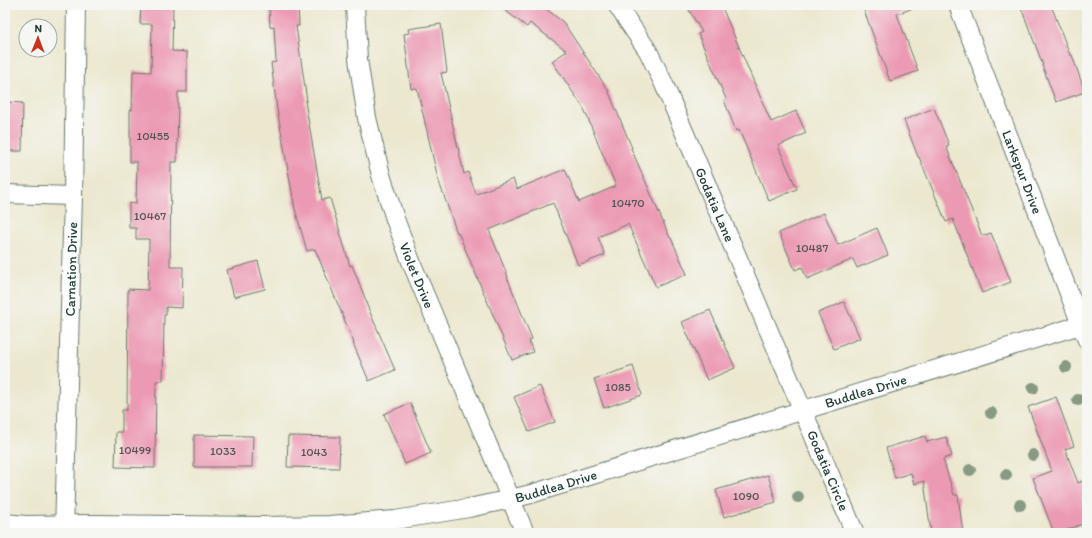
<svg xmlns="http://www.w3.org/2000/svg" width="1092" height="538" font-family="Itim,sans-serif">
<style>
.building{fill:#ec9ab4}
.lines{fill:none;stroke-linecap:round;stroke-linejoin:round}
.minor-casing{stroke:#67796b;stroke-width:20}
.minor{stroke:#fff;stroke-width:18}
.tree{fill:#879a83}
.labels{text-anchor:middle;stroke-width:4;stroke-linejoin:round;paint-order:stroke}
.number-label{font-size:12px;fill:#525454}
.street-label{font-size:14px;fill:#1f3d34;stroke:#f6f6f2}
</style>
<rect width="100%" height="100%" fill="#f6f6f2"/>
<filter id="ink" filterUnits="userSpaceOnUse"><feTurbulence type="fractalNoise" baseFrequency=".025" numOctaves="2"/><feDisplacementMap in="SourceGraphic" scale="8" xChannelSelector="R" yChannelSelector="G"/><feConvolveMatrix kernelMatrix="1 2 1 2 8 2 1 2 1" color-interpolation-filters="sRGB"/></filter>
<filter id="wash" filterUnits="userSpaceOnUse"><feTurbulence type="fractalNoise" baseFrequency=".012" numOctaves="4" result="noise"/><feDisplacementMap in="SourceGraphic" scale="16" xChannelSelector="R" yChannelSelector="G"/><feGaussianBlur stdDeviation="0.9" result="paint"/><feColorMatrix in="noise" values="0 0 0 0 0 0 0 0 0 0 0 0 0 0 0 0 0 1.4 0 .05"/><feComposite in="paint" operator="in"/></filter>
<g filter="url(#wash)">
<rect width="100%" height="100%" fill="#ece8d0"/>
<g id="blocks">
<!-- building -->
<g class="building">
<path d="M141,5H173L172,51L187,52V92H178L177,162H171L170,267H183L182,308L166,307V315H164L163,381H156L155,468L115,467L116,432H122V410H127L128,289L148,290L149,239H136V228H129V203L136,204L137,162H130V110H132L133,71L151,72L152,24H140Z"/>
<path d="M269,5H298L299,26H296L307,101H305L322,200L330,198L350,266L352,265L367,303H366L395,370L369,381L353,343H354L315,249L307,251L295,209L277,109L271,63L276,62L274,26L270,27Z"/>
<path d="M498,5H543L542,6L563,22L608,90L632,148H631L670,238H671L687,274L656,287L628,224L598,237L605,255L578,265L553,203L489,230L508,277H507L532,339L529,341L533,352L512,360L458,232L457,233L438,179L417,88L411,89L404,34L409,33L408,29L441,24L447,72L441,73L464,174L468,172L476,194L513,179L517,189L565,169L579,202L616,186L584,109L552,61L567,51L530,23L527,27Z"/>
<path d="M686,5H721L771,122L796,111L806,133L778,146L797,189L769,201L739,130L736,131L724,100L726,99L698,34L702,32Z"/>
<path d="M862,5H915L916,7L897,14L918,71L890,81Z"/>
<path d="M1020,5H1051L1070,55H1072L1085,92L1056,102L1042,65H1043Z"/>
<path d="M5,102L23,103L22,151H5Z"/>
<path d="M934,108L949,145L946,146L982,236L991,233L1011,282L982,293L953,219L946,222L919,157H918L904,120Z"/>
<path d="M824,213L838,245L877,228L888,255L857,268L853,259L807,279L802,267L795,270L779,233Z"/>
<path d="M258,261L265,289L234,297L227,270Z"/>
<path d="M844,302L860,338L834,349L818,313Z"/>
<path d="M710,310L735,368L707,380L682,322Z"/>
<path d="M633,366L642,395L604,408L594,379Z"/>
<path d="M540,386L555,422L529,432L514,397Z"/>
<path d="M1056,397L1074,446L1065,449L1078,483L1087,479V522L1060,533H1054L1033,478L1052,471L1028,407Z"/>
<path d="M410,403L431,453L405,464L384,414Z"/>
<path d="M194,435L253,436L252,467H194Z"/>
<path d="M288,436L340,437L339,468L287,467Z"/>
<path d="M925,436L927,442L946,437L952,456L943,459L954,495H958L963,533H931L924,481L914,484L911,473L895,478L886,448Z"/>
<path d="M768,475L776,502L724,517L716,490Z"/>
</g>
</g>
</g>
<g filter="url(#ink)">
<use href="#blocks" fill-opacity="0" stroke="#67796b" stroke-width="1"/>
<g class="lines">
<defs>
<g id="minor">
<path id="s1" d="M355,5L358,59L367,118L381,175L395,219L412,264L525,533"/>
<path id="s2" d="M617,5L648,51L663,82L854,531"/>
<path id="s3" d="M958,5L1087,340"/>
<path d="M5,194L73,196"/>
<path id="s4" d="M5,523L26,525L92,524L263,526L329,525L395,520L469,508L511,499L531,494L1087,323"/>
<path id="s5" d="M64,533L73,196L76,5"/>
</g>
</defs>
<!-- minor casing -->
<use href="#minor" class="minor-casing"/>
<!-- minor -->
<use href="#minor" class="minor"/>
</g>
<!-- trees -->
<g class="tree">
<circle cx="1066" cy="367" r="6"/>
<circle cx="1033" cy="388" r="6"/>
<circle cx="1078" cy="400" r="6"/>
<circle cx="991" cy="413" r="6"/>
<circle cx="1033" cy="455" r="6"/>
<circle cx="970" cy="470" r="6"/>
<circle cx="1006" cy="475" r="6"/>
<circle cx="798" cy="497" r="6"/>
<circle cx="1020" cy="505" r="6"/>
</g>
</g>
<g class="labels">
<!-- number labels -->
<g class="number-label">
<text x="153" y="140">10455</text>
<text x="628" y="207">10470</text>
<text x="150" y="220">10467</text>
<text x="812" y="252">10487</text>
<text x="618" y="391">1085</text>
<text x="135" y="454">10499</text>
<text x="223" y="455">1033</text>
<text x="314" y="456">1043</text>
<text x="746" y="500">1090</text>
</g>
<!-- street labels -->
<g class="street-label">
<text dy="5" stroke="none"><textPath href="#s3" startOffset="179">Larkspur Drive</textPath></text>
<text dy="5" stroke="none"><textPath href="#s2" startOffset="223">Godatia Lane</textPath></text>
<text dy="5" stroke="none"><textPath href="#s5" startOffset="264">Carnation Drive</textPath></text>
<text dy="5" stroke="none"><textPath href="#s1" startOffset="279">Violet Drive</textPath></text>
<text dy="5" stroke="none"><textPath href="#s4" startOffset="879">Buddlea Drive</textPath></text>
<text dy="5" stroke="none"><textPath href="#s2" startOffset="512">Godatia Circle</textPath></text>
<text dy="5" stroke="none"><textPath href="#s4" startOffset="555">Buddlea Drive</textPath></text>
</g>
</g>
<!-- margin -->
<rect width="1092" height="538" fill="none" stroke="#f6f6f2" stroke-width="20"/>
<!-- north arrow -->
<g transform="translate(38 38) rotate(1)"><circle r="19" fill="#f6f6f2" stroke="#a0aca6"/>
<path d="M0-3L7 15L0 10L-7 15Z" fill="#c8321e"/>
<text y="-6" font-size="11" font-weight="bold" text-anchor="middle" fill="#1f3d34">N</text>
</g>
</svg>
